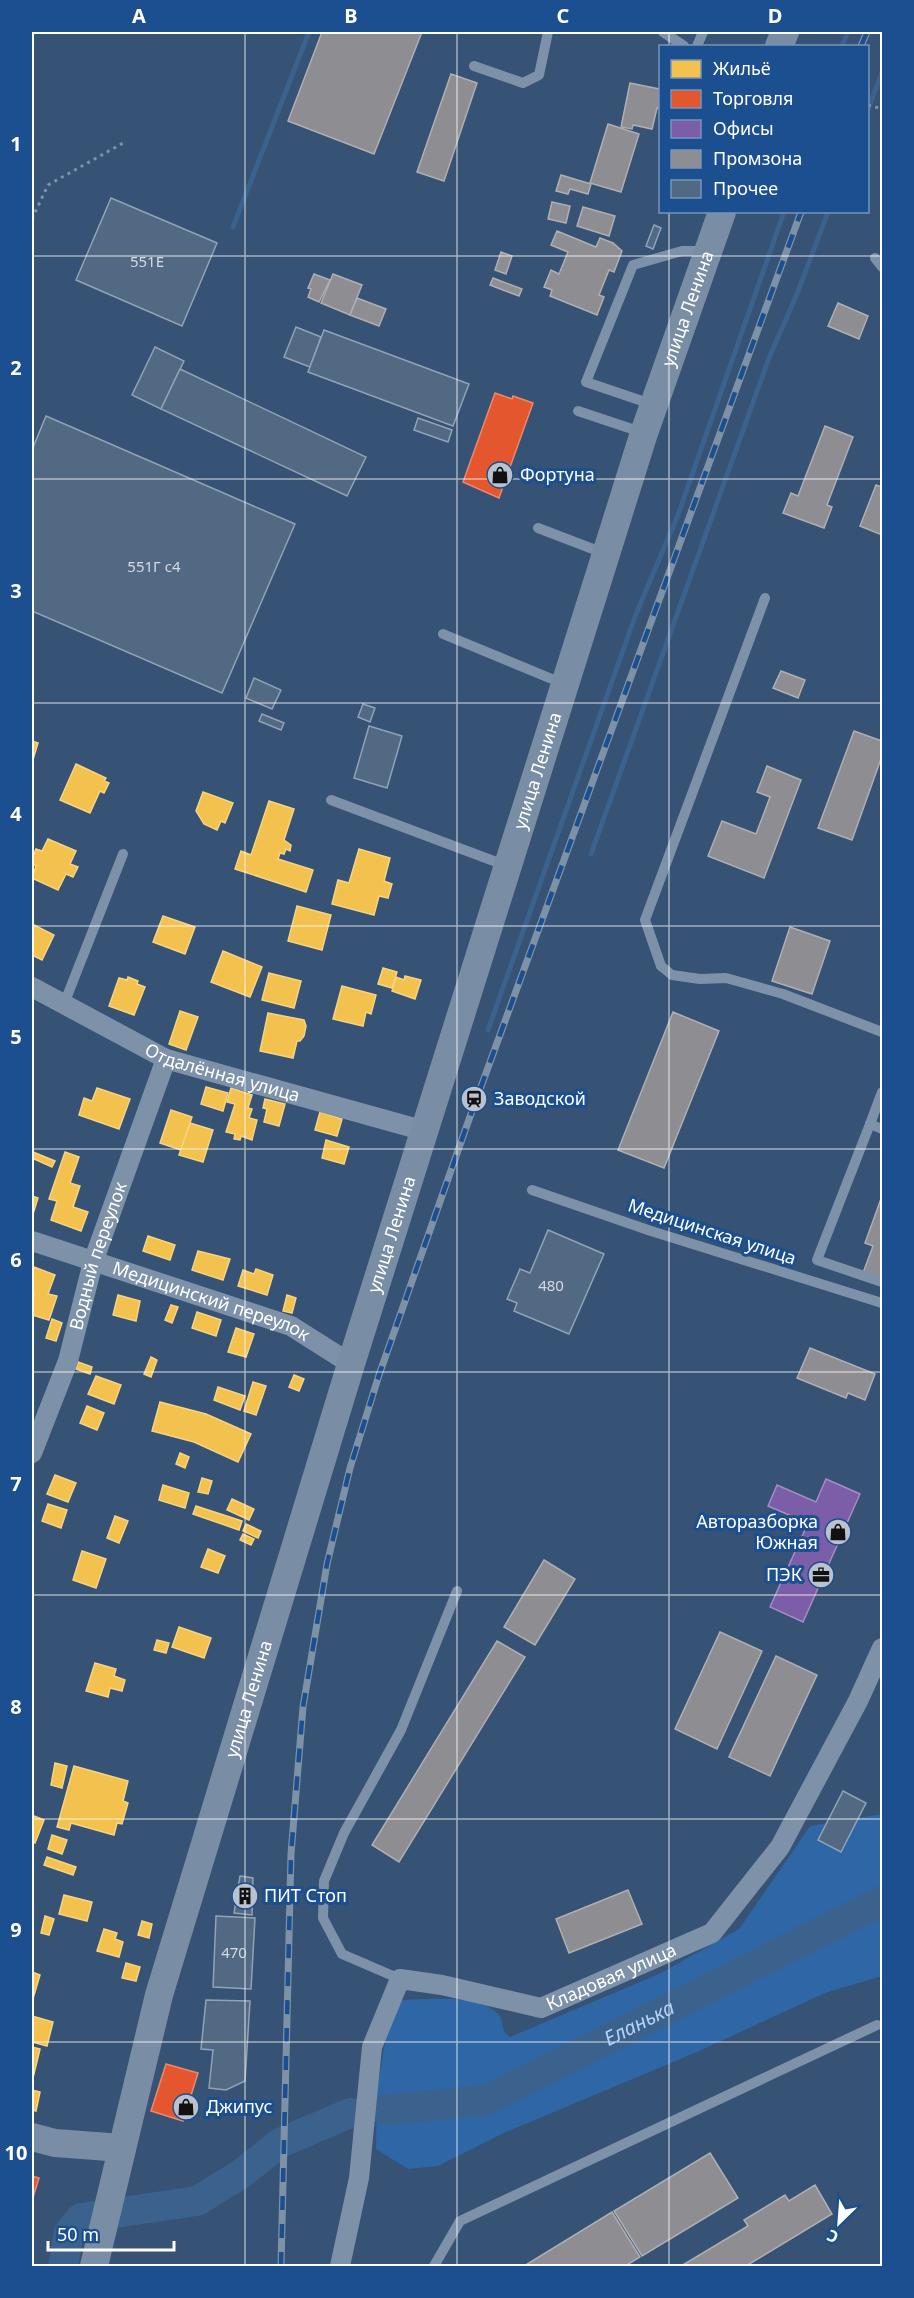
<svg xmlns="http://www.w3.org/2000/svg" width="914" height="2298" font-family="'Noto Sans',sans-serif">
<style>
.green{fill:#2f66a5}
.homes{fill:#f2c14e;stroke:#f6d483;stroke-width:1.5}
.shops{fill:#e4572e;stroke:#ec896d;stroke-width:1.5}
.offices{fill:#7b5ea7;stroke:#a38ec1;stroke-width:1.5}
.industry{fill:#8d8d92;stroke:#afafb3;stroke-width:1.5}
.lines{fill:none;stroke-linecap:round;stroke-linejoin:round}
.stream{stroke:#3b618d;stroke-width:5}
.river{stroke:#3b618d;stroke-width:30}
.building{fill:#526984;stroke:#92a2b6;stroke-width:1.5}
.path{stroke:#7d92a8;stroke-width:3;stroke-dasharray:3 4.5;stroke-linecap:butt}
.lane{stroke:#7d92a8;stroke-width:10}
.street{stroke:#7d92a8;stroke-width:20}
.secondary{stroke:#798da4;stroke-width:28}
.rail-casing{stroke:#7e92a7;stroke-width:7}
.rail{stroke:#1b4f8f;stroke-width:4.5;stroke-dasharray:14;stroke-linecap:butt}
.grid{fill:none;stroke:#fff;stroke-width:1.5;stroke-opacity:0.55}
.labels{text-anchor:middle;stroke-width:6;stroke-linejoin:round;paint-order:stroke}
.number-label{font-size:15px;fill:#d4dae0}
.street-label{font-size:18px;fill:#fff;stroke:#1b4f8f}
.poi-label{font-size:18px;fill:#fff;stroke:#1b4f8f;text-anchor:start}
.water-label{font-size:20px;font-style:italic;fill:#b5d3f5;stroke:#1b4f8f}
.neatline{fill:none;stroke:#fff;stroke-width:2}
.grid-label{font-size:20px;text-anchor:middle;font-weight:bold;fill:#fff}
</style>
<rect width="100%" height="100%" fill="#365274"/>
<!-- green -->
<path class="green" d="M882,1814V1976L825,1993L697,2052L506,2132L438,2166L408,2169L376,2149L377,2091L387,2030L402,2000C427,1999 480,1994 498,2014C505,2022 499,2029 510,2037L661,1973L739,1929L810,1826Z"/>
<!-- homes -->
<g class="homes">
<path d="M32,741L38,743L32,763Z"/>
<path d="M76,764L106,778L104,781L109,783L104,793L100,791L90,813L60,800Z"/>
<path d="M203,792L233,803L225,823L221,821L217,830L204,824L196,811Z"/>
<path d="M269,801L294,809L284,840L291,845L290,851L286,849L284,854L280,853L278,859L313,870L306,892L235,869L241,851L251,855Z"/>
<path d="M48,839L76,851L70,864L78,867L73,877L66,874L58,890L32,878L36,866L32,864V859L36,849L42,851Z"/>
<path d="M359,849L390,858L384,881L392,884L388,898L379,896L374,915L332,904L338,880L349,883Z"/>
<path d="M297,906L331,915L322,950L288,941Z"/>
<path d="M163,916L195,927L185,954L153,942Z"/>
<path d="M32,924L54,935L42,960L32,955Z"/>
<path d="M223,951L262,967L250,997L211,982Z"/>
<path d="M383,968L397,972L392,988L378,984Z"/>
<path d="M269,973L301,981L294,1008L262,1000Z"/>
<path d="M405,976L421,980L415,999L392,991L396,977L404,980Z"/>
<path d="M128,977L138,981L137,984L145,987L134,1015L109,1006L119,978L127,980Z"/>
<path d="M342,986L376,995L371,1014L366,1012L363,1026L333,1019Z"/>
<path d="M180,1011L198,1017L186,1050L169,1044Z"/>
<path d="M268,1013L304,1020L306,1026L304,1036L300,1041H297L293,1058L260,1051Z"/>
<path d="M206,1087L228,1093L223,1111L201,1104Z"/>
<path d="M97,1088L130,1099L119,1129L79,1115L84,1098L92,1101Z"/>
<path d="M231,1088L252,1095L248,1108L252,1109L249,1118L257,1120L252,1140L241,1136L240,1140L234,1139L235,1134L226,1132L235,1104L227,1102Z"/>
<path d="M265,1099L285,1104L279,1126L264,1122L267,1109L263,1108Z"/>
<path d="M171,1110L192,1117L181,1150L160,1143Z"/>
<path d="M320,1112L342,1119L337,1136L315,1130Z"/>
<path d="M190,1123L213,1130L203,1162L179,1155Z"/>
<path d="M326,1140L349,1147L344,1164L322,1158Z"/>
<path d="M33,1152L55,1161L52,1167L32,1158Z"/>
<path d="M65,1152L79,1157L70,1183L80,1186L73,1207L88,1212L81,1231L51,1220L57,1201L49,1199Z"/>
<path d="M32,1196L38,1198L33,1214L32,1213Z"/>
<path d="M148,1236L175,1245L170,1260L143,1251Z"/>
<path d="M198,1251L230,1259L223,1280L192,1270Z"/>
<path d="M34,1267L55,1275L48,1294L57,1296L49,1320L32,1315L34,1292L32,1291V1274Z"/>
<path d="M256,1269L273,1275L267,1295L238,1286L243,1270L254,1274Z"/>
<path d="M118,1295L140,1301L136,1321L113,1315Z"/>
<path d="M287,1295L296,1298L292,1313L283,1311Z"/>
<path d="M171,1305L178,1307L172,1323L165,1320Z"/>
<path d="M197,1312L221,1320L216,1336L192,1328Z"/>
<path d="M52,1319L62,1323L56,1341L46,1338Z"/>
<path d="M236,1328L254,1334L246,1357L228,1352Z"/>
<path d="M151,1357L157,1360L151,1377L144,1374Z"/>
<path d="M78,1362L92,1367L90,1374L76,1369Z"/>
<path d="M294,1375L304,1379L299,1391L289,1387Z"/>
<path d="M96,1376L121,1385L114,1404L88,1394Z"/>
<path d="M253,1382L266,1386L256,1415L244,1411Z"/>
<path d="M218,1387L245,1396L240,1410L214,1400Z"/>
<path d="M160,1402L206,1414L251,1434L238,1462L194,1442L152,1431Z"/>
<path d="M87,1406L104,1413L97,1430L80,1423Z"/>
<path d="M180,1453L189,1457L185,1468L176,1464Z"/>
<path d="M55,1475L76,1483L68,1502L47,1494Z"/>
<path d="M202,1478L212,1481L208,1494L198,1492Z"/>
<path d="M163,1485L189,1493L185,1508L159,1500Z"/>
<path d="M232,1499L254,1509L249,1520L227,1510Z"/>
<path d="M48,1504L67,1510L61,1528L42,1521Z"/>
<path d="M196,1506L242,1521L239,1530L193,1514Z"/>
<path d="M115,1516L128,1521L119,1543L107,1538Z"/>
<path d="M246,1524L261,1531L258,1538L243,1531Z"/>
<path d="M243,1534L254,1539L251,1545L240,1540Z"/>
<path d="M208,1549L225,1556L218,1573L201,1567Z"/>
<path d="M82,1551L106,1559L96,1588L73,1580Z"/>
<path d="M179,1627L211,1638L204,1658L172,1647Z"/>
<path d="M157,1640L169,1643L166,1653L154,1650Z"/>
<path d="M95,1663L116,1669L114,1676L125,1680L122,1691L110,1688L108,1697L86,1691Z"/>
<path d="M55,1763L67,1766L62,1788L51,1785Z"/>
<path d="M74,1766L128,1781L123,1801L128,1803L122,1824L117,1823L114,1835L71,1823L69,1830L57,1827Z"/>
<path d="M34,1816L44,1820L35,1843L32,1842V1822Z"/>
<path d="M52,1835L67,1840L62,1854L48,1849Z"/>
<path d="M47,1857L76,1867L73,1875L44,1865Z"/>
<path d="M64,1895L92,1902L87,1921L59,1914Z"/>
<path d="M45,1916L54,1919L49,1935L41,1933Z"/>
<path d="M142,1921L152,1924L149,1938L138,1935Z"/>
<path d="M104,1929L117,1933L115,1939L123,1942L119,1957L97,1951Z"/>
<path d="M126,1963L140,1967L136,1981L122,1978Z"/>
<path d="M32,1972L40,1975L32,2002Z"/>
<path d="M32,2016L53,2022L47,2046L32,2042Z"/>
<path d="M32,2047L40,2049L33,2078L32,2077Z"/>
<path d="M32,2090L40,2092L36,2111L32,2110Z"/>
</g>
<!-- shops -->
<g class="shops">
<path d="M495,393L512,399L513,396L533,403L499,498L463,482Z"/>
<path d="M166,2064L198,2073L183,2121L151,2111Z"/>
<path d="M32,2176L39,2178L32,2201Z"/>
</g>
<!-- offices -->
<path class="offices" d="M826,1479L860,1494L803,1622L770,1607L808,1523L768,1506L777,1485L816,1502Z"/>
<!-- industry -->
<g class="industry">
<path d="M322,32H422L374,154L288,121Z"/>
<path d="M451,74L477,83L444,181L417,172Z"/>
<path d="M630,83L660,89L659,108H657L652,129L633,125L632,129L621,127Z"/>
<path d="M608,124L639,134L621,192L590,183Z"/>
<path d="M561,175L591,184L588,194L570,189L568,194L556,191Z"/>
<path d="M552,202L570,206L566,223L548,219Z"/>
<path d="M583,207L615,216L609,236L577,226Z"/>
<path d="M557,231L596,247L600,238L613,243L622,251L614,272L609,270L599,295L604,297L597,315L550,296L552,290L544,287L551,270L559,274L568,252L551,245Z"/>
<path d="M501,252L512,256L506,274L495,270Z"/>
<path d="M314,274L330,280L319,302L308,297L311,289L308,288Z"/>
<path d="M333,274L362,285L350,315L321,303Z"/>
<path d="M493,278L522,289L519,296L490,285Z"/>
<path d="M357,298L386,309L379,326L350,315Z"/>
<path d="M838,303L868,316L859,339L828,326Z"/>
<path d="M825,426L853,437L827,505L832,507L824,528L783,513L791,493L798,496Z"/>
<path d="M876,485L882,487V535L860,526Z"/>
<path d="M781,671L805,680L798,698L773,688Z"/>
<path d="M854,731L882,741V756L852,840L818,828Z"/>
<path d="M767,766L801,780L764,878L708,856L722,821L756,834L770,797L757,792Z"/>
<path d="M790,927L830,941L812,994L772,981Z"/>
<path d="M673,1012L719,1031L664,1168L618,1150Z"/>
<path d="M882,1196V1280L863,1273L873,1246L865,1243Z"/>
<path d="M810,1348L875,1374L865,1400L848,1393L846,1398L797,1378Z"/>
<path d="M544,1560L575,1579L535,1645L504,1627Z"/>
<path d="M720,1632L762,1651L717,1749L675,1729Z"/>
<path d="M497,1641L525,1657L399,1862L372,1845Z"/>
<path d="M776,1656L817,1675L770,1776L729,1757Z"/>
<path d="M628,1890L642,1924L569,1953L556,1919Z"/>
<path d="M710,2153L738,2198L642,2256L614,2211Z"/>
<path d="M815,2185L832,2214L746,2266H681L748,2226L744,2220L785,2195L789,2201Z"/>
<path d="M612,2212L640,2257L625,2266H524Z"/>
</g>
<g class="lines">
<!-- stream -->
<g class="stream">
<path d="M842,46L848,32"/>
<path d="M868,110L882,72"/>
<path d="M233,227L309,32"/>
<path d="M591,854L769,358L797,294L828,212"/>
<path d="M488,1030L636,614L678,515L784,212"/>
</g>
<!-- river -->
<g class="river">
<path id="s1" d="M385,2110L486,2100L882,1901"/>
<path d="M63,2266L69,2232L81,2218L197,2201L241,2174L280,2143L350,2113"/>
</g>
</g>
<!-- building -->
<g class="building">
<path d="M111,198L217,243L182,326L76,280Z"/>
<path d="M654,225L661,228L653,249L646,246Z"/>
<path d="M296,327L321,337L310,367L284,357Z"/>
<path d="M324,330L469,384L453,426L308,372Z"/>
<path d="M155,347L184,361L161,409L132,395Z"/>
<path d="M180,369L366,457L347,496L161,409Z"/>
<path d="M46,416L295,524L222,693L32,611V450Z"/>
<path d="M418,418L452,430L448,442L414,430Z"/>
<path d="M254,678L281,690L272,709L246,698Z"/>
<path d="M363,704L375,708L370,722L358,717Z"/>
<path d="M262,714L284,723L281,730L259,721Z"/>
<path d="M369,726L402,736L387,788L354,778Z"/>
<path d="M548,1230L604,1254L569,1334L514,1311L517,1303L507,1299L520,1269L530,1273Z"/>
<path d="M843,1791L866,1803L841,1852L818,1840Z"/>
<path d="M240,1876L253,1878L252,1915L234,1913Z"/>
<path d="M216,1916L255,1918L251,1989L213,1987Z"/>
<path d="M206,2000L250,2001L245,2081L226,2090L209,2088L213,2050L201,2049Z"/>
</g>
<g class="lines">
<!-- path -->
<g class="path">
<path d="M868,105L882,109"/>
<path d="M32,219L48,185L125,142"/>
</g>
<!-- lane -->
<g class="lane">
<path d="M663,32L684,46"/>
<path d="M697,46L703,32"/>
<path d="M474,66L523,83L539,75L548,32"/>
<path d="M875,258L882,267"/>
<path d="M654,405L586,382L633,265L682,251H706"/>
<path d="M578,411L644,433"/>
<path d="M538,528L606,554"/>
<path d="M765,598L645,920L661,966L672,975L700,979L726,978L783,994L882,1032"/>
<path d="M443,634L564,684"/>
<path d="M331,800L507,866"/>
<path d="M64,1004L123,854"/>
<path d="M882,1092L870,1124L882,1129"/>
<path d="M870,1124L817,1260L882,1282"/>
<path d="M532,1190L651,1231L882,1303"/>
<path d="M400,1979L342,1954L323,1918L324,1881L344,1833L401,1730L457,1591"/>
<path d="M434,2266L460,2221L877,2025"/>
</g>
<!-- street -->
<g class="street">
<path id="s2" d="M32,987L166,1059L425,1131"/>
<path id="s3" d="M32,1241L291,1326L351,1364"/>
<path id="s4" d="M32,1453L68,1361L93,1262L166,1059"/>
<path id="s5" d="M340,2266L359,2178L372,2047L400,1979L442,1985L541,2008L712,1933L780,1847L858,1701L882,1648"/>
</g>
<!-- secondary -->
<g class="secondary">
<path d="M779,46L785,32"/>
<path d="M32,2137L55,2143L122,2148"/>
<path id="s6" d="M94,2266L159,1995L351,1364L606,554L644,433L722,212"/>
</g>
<defs>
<g id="rail">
<path d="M861,46L867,32"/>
<path d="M281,2266L291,1854L303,1707L327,1564L350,1468L379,1375L467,1125L801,212"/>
</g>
</defs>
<!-- rail casing -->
<use href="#rail" class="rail-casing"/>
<!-- rail -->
<use href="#rail" class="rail"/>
</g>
<!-- grid -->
<path class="grid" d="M245,32V2266M457,32V2266M669,32V46M669,212V2266M32,256H882M32,479H882M32,703H882M32,926H882M32,1149H882M32,1372H882M32,1595H882M32,1819H882M32,2042H882"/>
<!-- icons -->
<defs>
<symbol id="shop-disc" viewBox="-11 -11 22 22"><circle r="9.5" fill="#b9c2ce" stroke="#1b4f8f"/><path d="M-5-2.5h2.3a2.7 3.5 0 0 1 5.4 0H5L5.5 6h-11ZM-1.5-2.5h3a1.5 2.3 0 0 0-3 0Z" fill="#111"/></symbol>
<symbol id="station-disc" viewBox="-11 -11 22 22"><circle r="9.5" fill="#b9c2ce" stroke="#1b4f8f"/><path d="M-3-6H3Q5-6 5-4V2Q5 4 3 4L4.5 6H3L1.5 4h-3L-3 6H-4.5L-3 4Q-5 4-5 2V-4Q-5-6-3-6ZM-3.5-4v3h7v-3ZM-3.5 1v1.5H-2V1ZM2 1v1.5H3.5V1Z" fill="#111"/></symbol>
<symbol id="office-disc" viewBox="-11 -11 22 22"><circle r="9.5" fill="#b9c2ce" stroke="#1b4f8f"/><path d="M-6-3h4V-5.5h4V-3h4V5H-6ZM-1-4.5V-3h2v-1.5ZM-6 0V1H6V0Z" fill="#111"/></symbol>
<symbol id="building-disc" viewBox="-11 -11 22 22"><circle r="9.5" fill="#b9c2ce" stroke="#1b4f8f"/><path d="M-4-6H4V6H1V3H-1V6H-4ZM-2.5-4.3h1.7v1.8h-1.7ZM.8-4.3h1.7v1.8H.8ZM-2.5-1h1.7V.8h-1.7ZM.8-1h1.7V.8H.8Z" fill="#111"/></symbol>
</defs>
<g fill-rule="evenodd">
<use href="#shop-disc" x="485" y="460" width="30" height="30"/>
<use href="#station-disc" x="459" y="1084" width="30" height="30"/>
<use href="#shop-disc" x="823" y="1517" width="30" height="30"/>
<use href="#office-disc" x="806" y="1560" width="30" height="30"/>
<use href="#building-disc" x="230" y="1881" width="30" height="30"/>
<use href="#shop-disc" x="171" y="2092" width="30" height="30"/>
</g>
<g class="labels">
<!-- number labels -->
<g class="number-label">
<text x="147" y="267">551Е</text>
<text x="154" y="572">551Г с4</text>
<text x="551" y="1291">480</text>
<text x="234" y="1958">470</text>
</g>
<!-- street labels -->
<g class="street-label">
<text dy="6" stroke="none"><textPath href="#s6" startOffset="2046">улица Ленина</textPath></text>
<text dy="6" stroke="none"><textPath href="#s6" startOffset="1560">улица Ленина</textPath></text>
<text dy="6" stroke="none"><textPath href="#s2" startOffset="210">Отдалённая улица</textPath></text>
<text transform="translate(712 1232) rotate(18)" y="6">Медицинская улица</text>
<text dy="6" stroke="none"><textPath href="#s6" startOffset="1074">улица Ленина</textPath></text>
<text dy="6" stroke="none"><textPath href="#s4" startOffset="208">Водный переулок</textPath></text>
<text dy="6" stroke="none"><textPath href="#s3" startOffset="189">Медицинский переулок</textPath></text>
<text dy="6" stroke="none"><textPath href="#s6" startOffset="588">улица Ленина</textPath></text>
<text dy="6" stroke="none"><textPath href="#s5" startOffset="516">Кладовая улица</textPath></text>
</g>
<!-- poi labels -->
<g class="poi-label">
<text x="520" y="481">Фортуна</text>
<text x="494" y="1105">Заводской</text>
<text x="818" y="1528" text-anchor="end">Авторазборка<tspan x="818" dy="21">Южная</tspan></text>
<text x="802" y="1581" text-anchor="end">ПЭК</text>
<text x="264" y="1902">ПИТ Стоп</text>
<text x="206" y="2113">Джипус</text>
</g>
<!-- water labels -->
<g class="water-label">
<text dy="7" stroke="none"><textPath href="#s1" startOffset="273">Еланька</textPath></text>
</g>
</g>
<!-- border -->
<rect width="914" height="2298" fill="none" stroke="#1b4f8f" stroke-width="66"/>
<!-- legend -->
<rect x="659" y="45" width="210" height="168" fill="#1b4f8f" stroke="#7695bc" stroke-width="1.5"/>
<rect x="671" y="60" width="30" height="18" fill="#f2c14e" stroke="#7695bc" stroke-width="1.5"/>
<text x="713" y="75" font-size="18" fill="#ffffff">Жильё</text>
<rect x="671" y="90" width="30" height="18" fill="#e4572e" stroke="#7695bc" stroke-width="1.5"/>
<text x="713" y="105" font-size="18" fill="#ffffff">Торговля</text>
<rect x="671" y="120" width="30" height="18" fill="#7b5ea7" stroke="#7695bc" stroke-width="1.5"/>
<text x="713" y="135" font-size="18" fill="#ffffff">Офисы</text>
<rect x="671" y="150" width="30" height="18" fill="#8d8d92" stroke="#7695bc" stroke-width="1.5"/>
<text x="713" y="165" font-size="18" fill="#ffffff">Промзона</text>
<rect x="671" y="180" width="30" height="18" fill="#526984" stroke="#7695bc" stroke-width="1.5"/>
<text x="713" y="195" font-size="18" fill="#ffffff">Прочее</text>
<!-- north arrow -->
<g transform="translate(839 2223) rotate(205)" stroke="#1b4f8f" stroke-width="4.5" paint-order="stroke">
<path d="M0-4.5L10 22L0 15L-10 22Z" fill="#ffffff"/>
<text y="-9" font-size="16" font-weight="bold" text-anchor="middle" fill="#ffffff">С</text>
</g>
<!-- scale -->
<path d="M48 2241v9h126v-9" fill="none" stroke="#ffffff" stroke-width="3"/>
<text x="57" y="2241" font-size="18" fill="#ffffff" stroke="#1b4f8f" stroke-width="4.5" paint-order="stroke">50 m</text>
<rect x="33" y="33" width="848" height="2232" class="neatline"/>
<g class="grid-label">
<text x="139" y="23">A</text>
<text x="351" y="23">B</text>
<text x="563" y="23">C</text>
<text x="775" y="23">D</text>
<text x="16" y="151">1</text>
<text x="16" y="375">2</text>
<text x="16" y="598">3</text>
<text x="16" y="821">4</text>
<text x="16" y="1044">5</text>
<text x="16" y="1267">6</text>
<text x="16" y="1491">7</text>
<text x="16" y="1714">8</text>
<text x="16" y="1937">9</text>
<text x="16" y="2160">10</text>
</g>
</svg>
